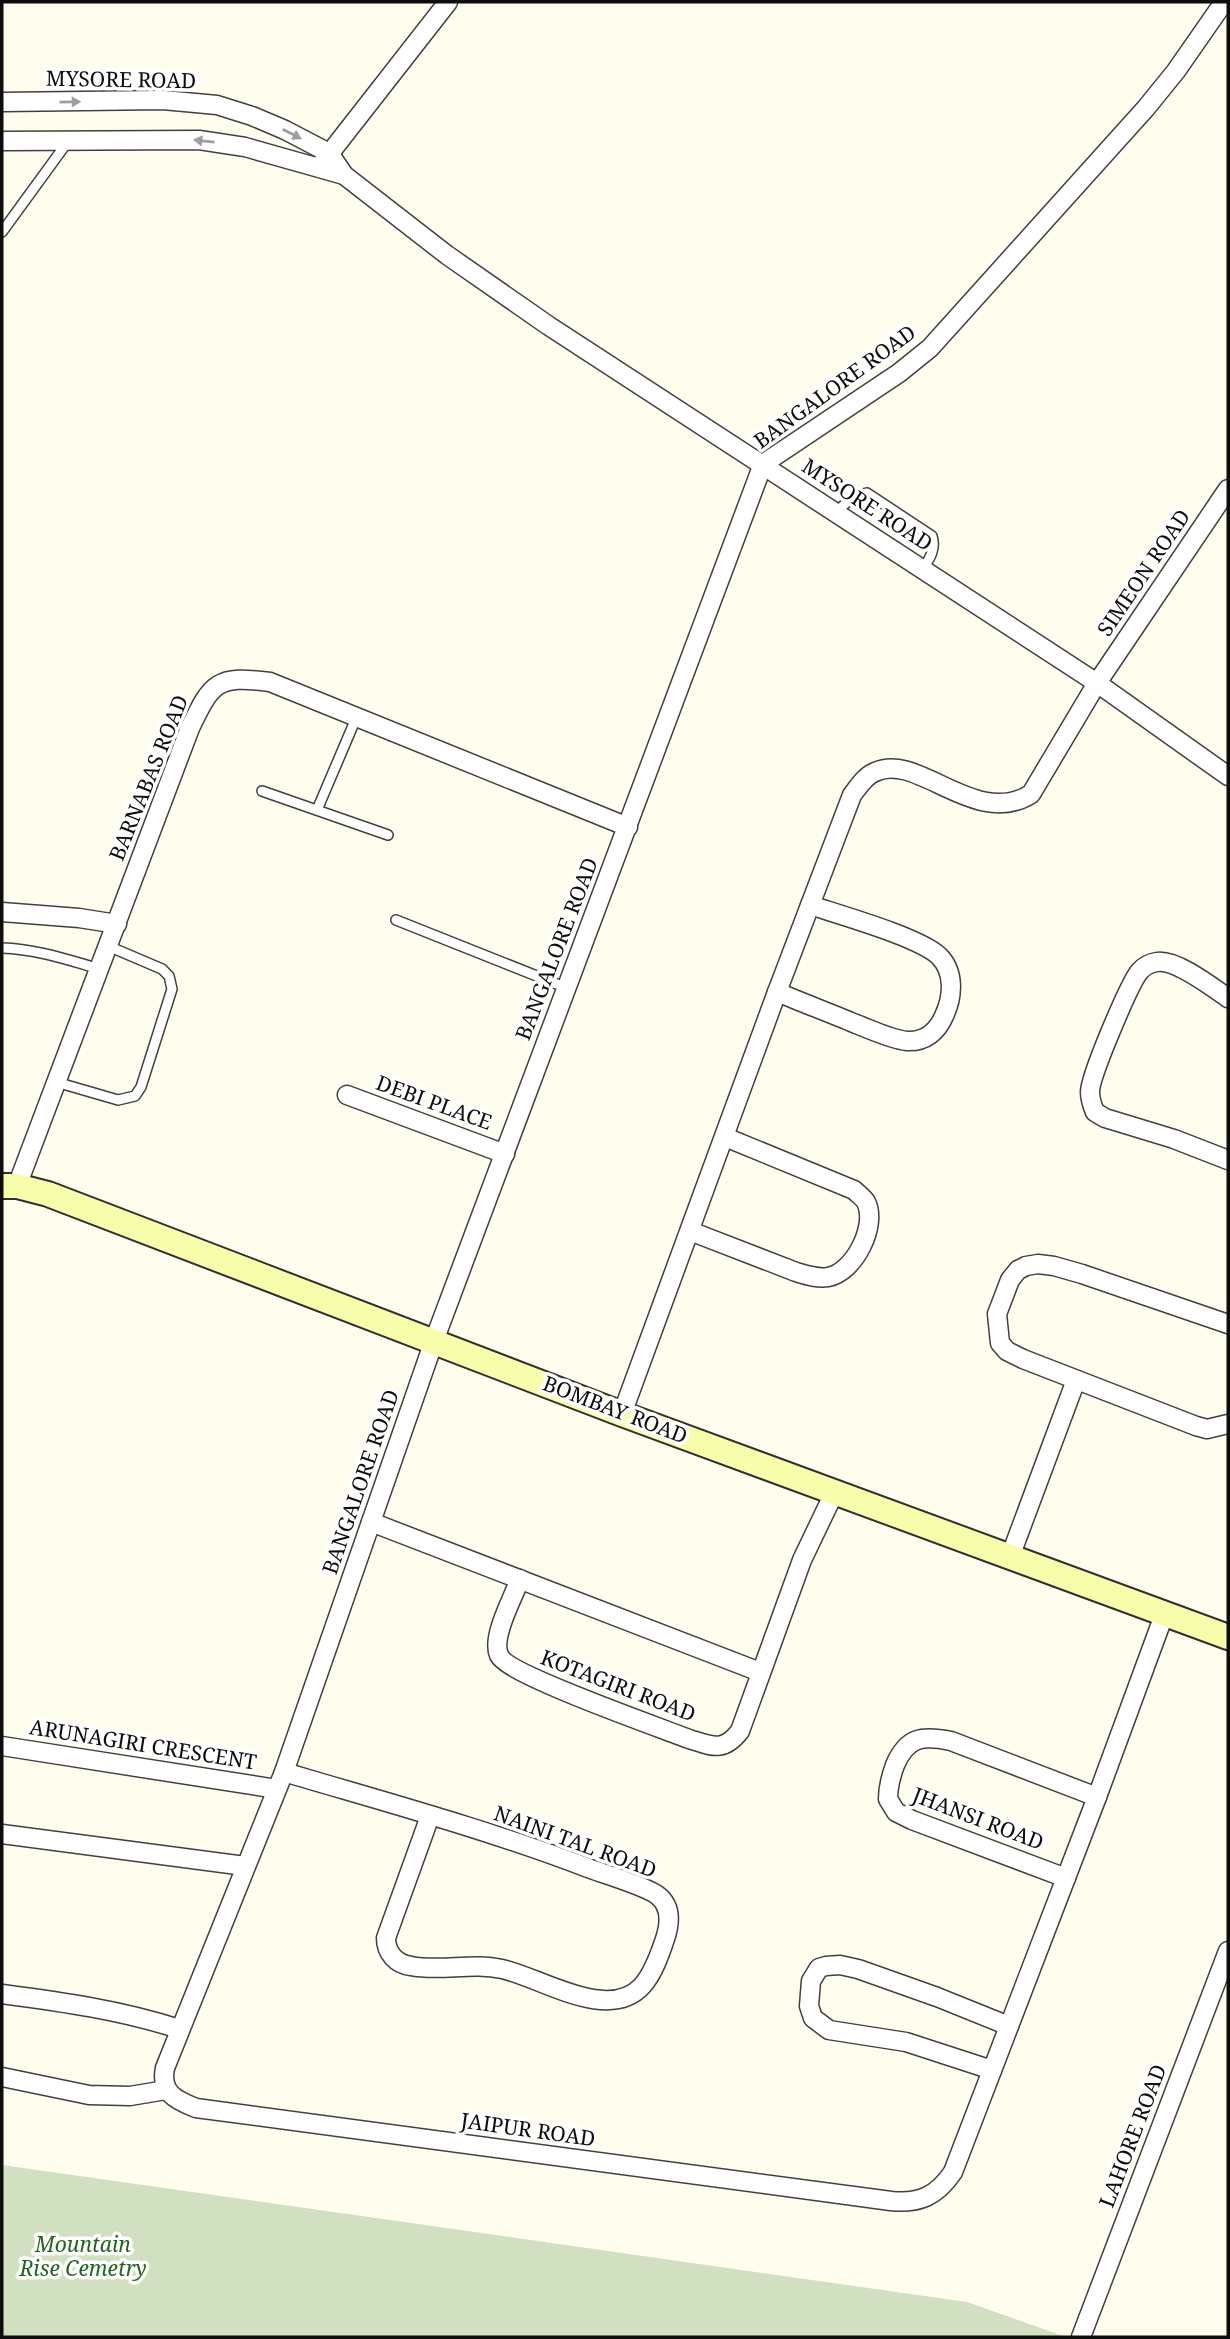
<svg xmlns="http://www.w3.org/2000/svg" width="1230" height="2339" font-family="'Noto Serif',serif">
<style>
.cemetery{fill:#d0e0c0}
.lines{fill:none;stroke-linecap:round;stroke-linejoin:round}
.lane-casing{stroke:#404040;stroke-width:12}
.street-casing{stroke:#404040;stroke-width:21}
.secondary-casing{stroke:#2f2f2f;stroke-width:28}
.lane{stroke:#fff;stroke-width:9}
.street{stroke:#fff;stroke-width:18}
.secondary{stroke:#f8fdab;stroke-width:24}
.oneway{fill:#9e9e9e}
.labels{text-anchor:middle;stroke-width:7;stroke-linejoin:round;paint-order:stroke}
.street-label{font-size:21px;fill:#0d0d0d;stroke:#fff}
.park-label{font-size:21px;font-style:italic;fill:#22641f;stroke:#fff}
</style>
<rect width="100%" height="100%" fill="#fffeee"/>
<!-- cemetery -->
<path class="cemetery" d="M2,2165L967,2302L1066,2337H2Z"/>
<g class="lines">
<defs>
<g id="lane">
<path d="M2,232L69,140"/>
<path d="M836,512L854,496L867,493L932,536C936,549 930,558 923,569"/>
<path d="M262,791L388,835"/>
<path d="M317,810L357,716"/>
<path d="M396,920L567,988"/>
<path d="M2,948C36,949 68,960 100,969"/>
<path d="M56,1082L118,1100L135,1096L141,1087L172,989L169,976L162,969L108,946"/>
</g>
<g id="street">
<path d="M2,102L163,100L217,105L252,116L285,130L329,153L344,175L447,255L549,326L1097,683L1228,776"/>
<path d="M2,141L199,140L245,147L344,175"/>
<path d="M323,162L448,2"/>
<path d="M2,912L79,918L117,924"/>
<path d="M777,992C803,1003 830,1013 856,1024C872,1030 890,1039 907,1041C925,1042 937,1032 944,1016C953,997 955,972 939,956C919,937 840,915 810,905"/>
<path d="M1228,998C1212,987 1176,959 1157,962C1150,963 1143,967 1139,972C1129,985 1090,1076 1090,1092C1090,1099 1092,1105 1095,1112L1105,1118L1174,1139L1228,1160"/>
<path d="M347,1095L505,1154"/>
<path d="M17,1186L190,728C212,682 217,675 270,682L628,827"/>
<path d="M690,1231L796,1272C806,1275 818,1279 828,1277C854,1273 878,1225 866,1202C863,1197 858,1194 854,1190L725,1137"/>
<path d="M1228,1324L1082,1274L1054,1266L1038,1264L1026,1266L1018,1270L1010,1280L997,1314L1000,1343L1007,1351L1023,1359L1196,1426L1207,1429L1228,1424"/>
<path d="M622,1414L777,992L852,795C859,786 865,776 875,772C917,751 975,829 1031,794L1097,683L1228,489"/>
<path d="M371,1522L760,1672"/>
<path d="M1010,1557L1076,1380"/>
<path d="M520,1579C513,1598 491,1637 499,1655C506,1674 661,1728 689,1739C712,1746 723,1753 740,1731L802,1560L835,1491"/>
<path d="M1164,1615L1097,1797L953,2172C937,2196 919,2204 891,2201L196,2108C175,2100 160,2092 165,2068L284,1772L434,1341L763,464L899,373L930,348L1146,108L1176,71L1224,2"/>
<path d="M2,1746L277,1789"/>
<path d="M284,1772C385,1802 489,1830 588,1868C604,1874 645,1886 657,1895C672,1906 670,1924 665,1939C660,1954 653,1974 642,1986C608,2023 540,1977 502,1969C472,1962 441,1972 411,1966C396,1964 386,1953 386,1938L430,1816"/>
<path d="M2,1834L245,1866"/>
<path d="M1066,1878L912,1820L896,1812L888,1799C888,1788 891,1776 895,1765C907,1737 922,1735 951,1741L1097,1797"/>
<path d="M2,1994C62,2002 121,2010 179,2029"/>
<path d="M992,2070L906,2042L829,2030L813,2018L809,2006L811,1981L819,1968L826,1966L840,1965L858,1969L937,1997L1009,2026"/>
<path d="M2,2077L89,2095L130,2096L166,2090"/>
<path d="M1081,2337L1228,1951"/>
</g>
<path id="secondary" d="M2,1186H17L48,1194L622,1414L1228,1637"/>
</defs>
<!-- lane casing -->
<use href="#lane" class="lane-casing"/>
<!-- street casing -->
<use href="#street" class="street-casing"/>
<!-- secondary casing -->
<use href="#secondary" class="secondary-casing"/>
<!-- lane -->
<use href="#lane" class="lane"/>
<!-- street -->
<use href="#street" class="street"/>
<!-- secondary -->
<use href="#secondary" class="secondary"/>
</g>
<!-- one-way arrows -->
<defs><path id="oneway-solid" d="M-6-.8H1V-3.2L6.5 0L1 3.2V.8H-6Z" transform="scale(1.75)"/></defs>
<g class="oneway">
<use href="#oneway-solid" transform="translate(70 102) rotate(-1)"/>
<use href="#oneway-solid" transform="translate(292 134) rotate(27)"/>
<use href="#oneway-solid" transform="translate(204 141) rotate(-174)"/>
</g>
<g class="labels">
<!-- street labels -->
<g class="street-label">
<text transform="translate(121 80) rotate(1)" y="7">MYSORE ROAD</text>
<text transform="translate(835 387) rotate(-36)" y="7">BANGALORE ROAD</text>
<text transform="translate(867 505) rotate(33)" y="7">MYSORE ROAD</text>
<text transform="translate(1144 573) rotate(-56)" y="7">SIMEON ROAD</text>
<text transform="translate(149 778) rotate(-68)" y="7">BARNABAS ROAD</text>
<text transform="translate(557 949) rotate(-69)" y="7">BANGALORE ROAD</text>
<text transform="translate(434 1103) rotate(20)" y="7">DEBI PLACE</text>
<text transform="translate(615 1410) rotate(21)" y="7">BOMBAY ROAD</text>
<text transform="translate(361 1482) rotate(-71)" y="7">BANGALORE ROAD</text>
<text transform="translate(618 1686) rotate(21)" y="7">KOTAGIRI ROAD</text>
<text transform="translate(143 1745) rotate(9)" y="7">ARUNAGIRI CRESCENT</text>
<text transform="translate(978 1819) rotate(21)" y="7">JHANSI ROAD</text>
<text transform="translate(575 1842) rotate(20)" y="7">NAINI TAL ROAD</text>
<text transform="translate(528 2130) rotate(8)" y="7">JAIPUR ROAD</text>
<text transform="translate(1133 2136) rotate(-69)" y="7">LAHORE ROAD</text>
</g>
<!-- park labels -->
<g class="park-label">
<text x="83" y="2252">Mountain<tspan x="83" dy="24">Rise Cemetry</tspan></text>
</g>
</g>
<!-- border -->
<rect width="1230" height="2339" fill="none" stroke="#0d0d0d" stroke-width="7"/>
</svg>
